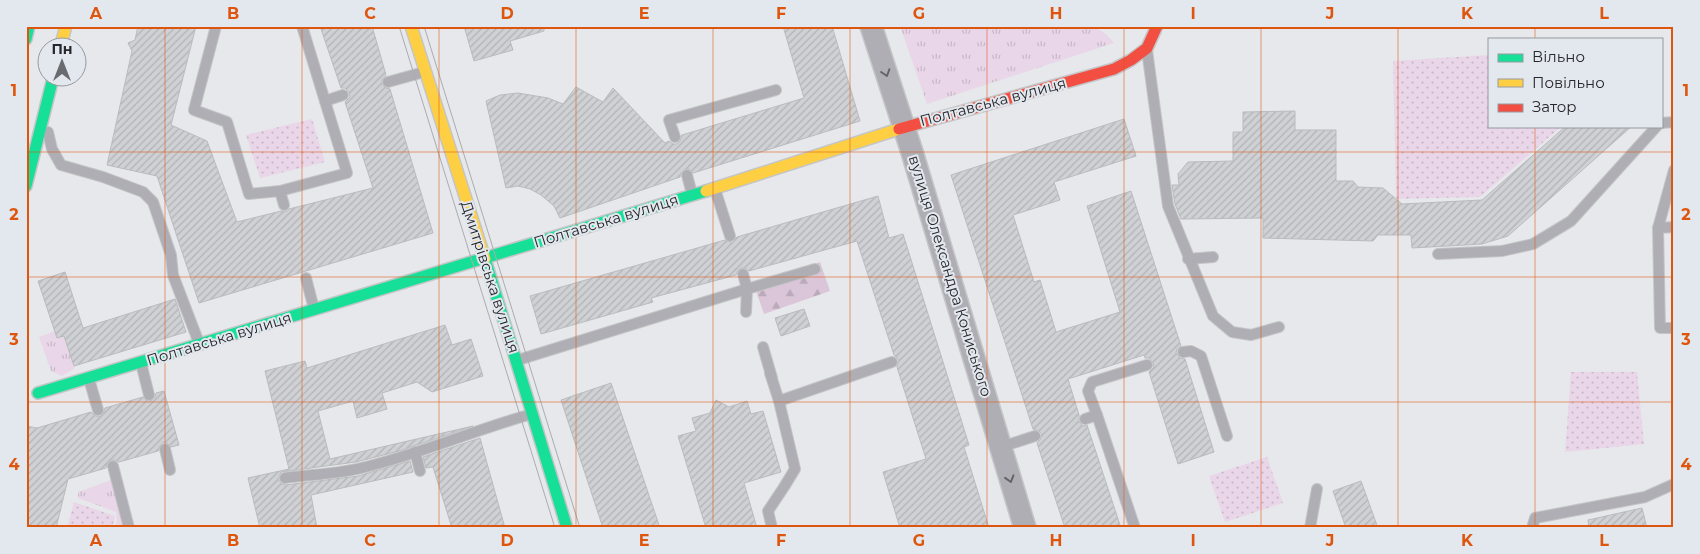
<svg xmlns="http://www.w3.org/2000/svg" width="1700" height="554" font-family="Montserrat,sans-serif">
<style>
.grass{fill:url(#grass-tufts)}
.forest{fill:url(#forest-firs)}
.park{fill:url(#park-dots)}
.building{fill:url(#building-hatch);stroke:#b9bbbe}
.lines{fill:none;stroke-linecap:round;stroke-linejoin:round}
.lane-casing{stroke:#c4c5c7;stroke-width:12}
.street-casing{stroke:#c4c5c7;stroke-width:24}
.fast-casing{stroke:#c4c5c7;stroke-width:14}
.slow-casing{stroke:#c4c5c7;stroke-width:14}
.jam-casing{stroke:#c4c5c7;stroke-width:14}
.lane{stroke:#afaeb4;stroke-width:10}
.street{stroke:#afaeb4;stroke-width:21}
.fast{stroke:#16e098;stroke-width:11}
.slow{stroke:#ffcf43;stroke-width:11}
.jam{stroke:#f24e42;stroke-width:11}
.tram{stroke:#abacb0;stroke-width:1}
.oneway{stroke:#646468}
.grid{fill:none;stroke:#de560e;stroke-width:1;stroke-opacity:0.55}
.labels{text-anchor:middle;stroke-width:4;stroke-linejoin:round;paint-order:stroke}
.street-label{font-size:15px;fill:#26272a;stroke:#e3e7ee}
.neatline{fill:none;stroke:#de560e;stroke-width:2}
.grid-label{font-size:16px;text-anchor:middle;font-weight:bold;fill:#de560e}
</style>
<defs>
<pattern id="grass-tufts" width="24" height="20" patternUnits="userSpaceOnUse" patternTransform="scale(1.25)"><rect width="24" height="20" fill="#ead6e9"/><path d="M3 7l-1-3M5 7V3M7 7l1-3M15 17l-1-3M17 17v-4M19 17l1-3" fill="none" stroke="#c9b8c8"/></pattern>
<pattern id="forest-firs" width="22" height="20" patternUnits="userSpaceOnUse" patternTransform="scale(1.25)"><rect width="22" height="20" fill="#dac6d8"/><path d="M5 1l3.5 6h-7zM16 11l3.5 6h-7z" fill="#bbaaba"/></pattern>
<pattern id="park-dots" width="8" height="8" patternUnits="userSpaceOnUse" patternTransform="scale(1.25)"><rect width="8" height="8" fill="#ead6e9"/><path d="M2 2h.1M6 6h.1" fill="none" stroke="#c9b8c8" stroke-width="1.8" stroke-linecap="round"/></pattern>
<pattern id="building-hatch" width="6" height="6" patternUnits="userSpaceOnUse" patternTransform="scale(1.25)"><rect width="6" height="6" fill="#cfd1d4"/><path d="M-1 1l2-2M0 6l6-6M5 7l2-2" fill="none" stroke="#b2b3b6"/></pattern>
</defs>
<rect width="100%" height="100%" fill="#e6e8eb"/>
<!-- grass -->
<g class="grass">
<path d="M900,26H1014L1017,28L1018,26H1094L1107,35L1114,43L927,104Z"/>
<path d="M55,331L57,338L64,336L75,368L62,376L51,371L39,337Z"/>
<path d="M111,480L123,528H115L117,520L116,512L78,498V492Z"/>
</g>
<!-- forest -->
<path class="forest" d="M820,262L830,291L764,314L754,285Z"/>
<!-- park -->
<g class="park">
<path d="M1489,55V126H1562L1480,197L1396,199L1393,61Z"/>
<path d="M312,119L325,162L260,178L246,135Z"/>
<path d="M1571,372H1637L1644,444L1565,452Z"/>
<path d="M1267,457L1283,503L1225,522L1209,476Z"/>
<path d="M74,502L115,516L112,528H67Z"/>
</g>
<!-- building -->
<g class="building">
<path d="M138,26H196L171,125L207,141L237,222L281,211L285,212L289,209L373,188L345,102L350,97L349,92L345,88H341L320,26H372L386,75L382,80V84L386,88L390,89L433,233L199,303L157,176L107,165L132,51L128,43L135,40Z"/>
<path d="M464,26H544V31L510,41L513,50L474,61Z"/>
<path d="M783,26H832L860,121L693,173L689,169H685L681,173L680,177L560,218L554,206L541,195L530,189L518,186L506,188L486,101L500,95L518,93L548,98L563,104L576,87L603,102L613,88L665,143L669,141L673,144H677L680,141L682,135L804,98Z"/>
<path d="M1295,111V130H1336V181H1353L1358,187L1383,188L1402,204L1482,200L1566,126H1632L1508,236L1482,244L1412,248L1411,235H1378L1373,241L1263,238V218L1181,219L1175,204L1172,185H1179L1178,174L1188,162L1233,161V132H1243V112Z"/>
<path d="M1124,119L1136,156L1054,182L1060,200L1013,215L1034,282L1040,280L1056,332L1120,312L1087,206L1131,191L1181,346L1177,349L1176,353L1180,358L1185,359L1214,452L1178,464L1149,372L1154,367L1153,363L1149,358H1145L1144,355L1068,379L1079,415V422L1083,426L1087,425L1121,528H1065L1037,443L1040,440L1042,434L1039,431L1033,429L951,175Z"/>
<path d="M878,196L889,238L903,234L969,445L964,447L989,528H900L883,472L926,459L897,367L899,360L894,355L857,241L749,271L745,268H741L738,270L736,275L651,298L653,302L541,334L530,296L725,240L732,243L737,237Z"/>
<path d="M65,272L83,328L175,299L186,332L74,366L64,336L57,338L38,281Z"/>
<path d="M804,309L810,326L781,336L775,318Z"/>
<path d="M445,325L452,345L471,339L483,376L432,392L417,382L382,393L387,409L357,418L353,401L318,411L330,459L473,426L399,451L356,462L281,472L278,479L282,484L286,485L358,476L410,461L413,472L311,495L317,528H260L248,478L289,469L265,371L305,361L307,368Z"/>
<path d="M611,383L660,528H603L561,400Z"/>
<path d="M164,391L179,445L171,447L167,443L163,442L159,447L158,451L119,462L115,460H111L107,464L106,468L68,479L56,528H26V426L37,428L91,412L94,415L99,417L103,414L105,408L143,397L147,401H151L155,397L156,393Z"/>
<path d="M716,400L729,407L747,401L751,414L763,411L781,472L744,483L757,528H706L678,436L696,431L692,418L710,413Z"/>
<path d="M480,438L505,528H452L433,467L426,468L423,457Z"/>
<path d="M1361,481L1378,528H1346L1333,491Z"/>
<path d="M1642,508L1647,528H1589L1588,520Z"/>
</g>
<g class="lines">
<defs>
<g id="lane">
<path d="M216,26L194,110L227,122L249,194L280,191L347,173L302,26"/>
<path d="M1147,50L1168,206L1213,316L1232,332L1251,335L1279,327"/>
<path d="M388,82L424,72"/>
<path d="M325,101L343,95"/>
<path d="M1661,123L1674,122"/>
<path d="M48,132L52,149L61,165L103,177L143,192L153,202L171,255L173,275L199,343"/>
<path d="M675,137L669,120L776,90"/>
<path d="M1674,170L1658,228L1660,328H1674"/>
<path d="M687,175L692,194"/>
<path d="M715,189L730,236"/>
<path d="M280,191L284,205"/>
<path d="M1658,228L1674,227"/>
<path d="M1438,254L1502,251L1533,244L1571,221L1657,126"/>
<path d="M1188,259L1213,257"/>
<path d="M743,274L747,289L815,269"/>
<path d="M306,278L314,309"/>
<path d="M763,347L772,378"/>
<path d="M1183,352L1191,351L1201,356L1227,436"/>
<path d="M518,360L747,289L746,312"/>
<path d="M141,363L149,395"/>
<path d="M770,373L779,401L795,469L784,487L768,511L772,528"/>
<path d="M89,379L98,410"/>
<path d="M779,401L892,362"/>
<path d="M1097,415L1135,528"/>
<path d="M1085,419L1097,415L1088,391L1092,382L1147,365"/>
<path d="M1001,447L1035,436"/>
<path d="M165,449L170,470"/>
<path d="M415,452L420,471"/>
<path d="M113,466L129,528"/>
<path d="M285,478C308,475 333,474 357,469C416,456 473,430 532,414"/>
<path d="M1310,528L1317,489"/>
<path d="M1532,528L1535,518L1645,497L1674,484"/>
</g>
<path id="street" d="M871,26L912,152L1025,528"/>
<g id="fast">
<path d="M26,39L29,26"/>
<path d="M26,186L53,78"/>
<path d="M485,259L567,528"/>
<path d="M38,393L706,191"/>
</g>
<g id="slow">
<path d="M411,26L485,259"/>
<path d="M60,48L66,26"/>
<path d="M706,191L899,129"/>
</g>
<path id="jam" d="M899,129L1114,69L1131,60L1147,48L1157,26"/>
</defs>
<!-- lane casing -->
<use href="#lane" class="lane-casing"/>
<!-- street casing -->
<use href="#street" class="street-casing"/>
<!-- fast casing -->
<use href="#fast" class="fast-casing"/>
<!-- slow casing -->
<use href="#slow" class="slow-casing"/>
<!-- jam casing -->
<use href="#jam" class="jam-casing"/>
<!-- lane -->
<use href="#lane" class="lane"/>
<!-- street -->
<use href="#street" class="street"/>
<!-- fast -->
<use href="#fast" class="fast"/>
<!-- slow -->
<use href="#slow" class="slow"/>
<!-- jam -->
<use href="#jam" class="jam"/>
<!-- tram -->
<g class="tram">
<path d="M399,26L555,528"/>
<path d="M424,26L580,528"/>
</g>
</g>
<!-- one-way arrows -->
<defs><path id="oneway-chevron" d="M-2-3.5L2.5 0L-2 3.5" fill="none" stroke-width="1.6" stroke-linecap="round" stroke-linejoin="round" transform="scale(1.25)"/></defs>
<g class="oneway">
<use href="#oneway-chevron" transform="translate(886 73) rotate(72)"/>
<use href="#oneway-chevron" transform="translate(1010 479) rotate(73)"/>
</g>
<!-- grid -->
<path class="grid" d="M165,26V528M302,26V528M439,26V528M576,26V528M713,26V528M850,26V528M987,26V528M1124,26V528M1261,26V528M1398,26V528M1535,26V39M1535,126V528M26,152H1674M26,277H1674M26,402H1674"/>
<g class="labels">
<!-- street labels -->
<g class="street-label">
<text transform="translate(993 102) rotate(-15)" y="5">Полтавська вулиця</text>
<text transform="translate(606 221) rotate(-17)" y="5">Полтавська вулиця</text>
<text transform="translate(950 276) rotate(73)" y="5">вулиця Олександра Кониського</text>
<text transform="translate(490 277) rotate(72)" y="5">Дмитрівська вулиця</text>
<text transform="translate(219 339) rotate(-17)" y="5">Полтавська вулиця</text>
</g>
</g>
<!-- border -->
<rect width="1700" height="554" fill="none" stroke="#e3e7ee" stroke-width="55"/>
<!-- legend -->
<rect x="1488" y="38" width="175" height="90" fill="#e3e7ee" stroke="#979aa0"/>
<rect x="1498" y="54" width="25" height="8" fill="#16e098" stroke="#979aa0"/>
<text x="1532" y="62" font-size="15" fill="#26272a">Вільно</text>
<rect x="1498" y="79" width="25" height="8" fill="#ffcf43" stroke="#979aa0"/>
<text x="1532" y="88" font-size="15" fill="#26272a">Повільно</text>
<rect x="1498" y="104" width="25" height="8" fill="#f24e42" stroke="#979aa0"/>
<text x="1532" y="112" font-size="15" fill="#26272a">Затор</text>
<!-- north arrow -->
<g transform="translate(62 62)"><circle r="24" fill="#e3e7ee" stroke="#979aa0"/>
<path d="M0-4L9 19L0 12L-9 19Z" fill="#696b6e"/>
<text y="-8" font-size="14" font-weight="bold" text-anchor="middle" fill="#26272a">Пн</text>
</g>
<rect x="28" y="28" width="1644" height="498" class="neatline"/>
<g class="grid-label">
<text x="96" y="19">A</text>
<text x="233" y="19">B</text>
<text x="370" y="19">C</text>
<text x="507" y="19">D</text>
<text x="644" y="19">E</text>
<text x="781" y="19">F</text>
<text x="919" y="19">G</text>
<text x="1056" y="19">H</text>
<text x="1193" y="19">I</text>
<text x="1330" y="19">J</text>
<text x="1467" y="19">K</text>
<text x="1604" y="19">L</text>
<text x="14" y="96">1</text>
<text x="1686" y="96">1</text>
<text x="14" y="220">2</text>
<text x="1686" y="220">2</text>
<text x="14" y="345">3</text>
<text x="1686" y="345">3</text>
<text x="14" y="470">4</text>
<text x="1686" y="470">4</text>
<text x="96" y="546">A</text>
<text x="233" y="546">B</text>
<text x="370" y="546">C</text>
<text x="507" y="546">D</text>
<text x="644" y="546">E</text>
<text x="781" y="546">F</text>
<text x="919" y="546">G</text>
<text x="1056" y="546">H</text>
<text x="1193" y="546">I</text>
<text x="1330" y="546">J</text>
<text x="1467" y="546">K</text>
<text x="1604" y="546">L</text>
</g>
</svg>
